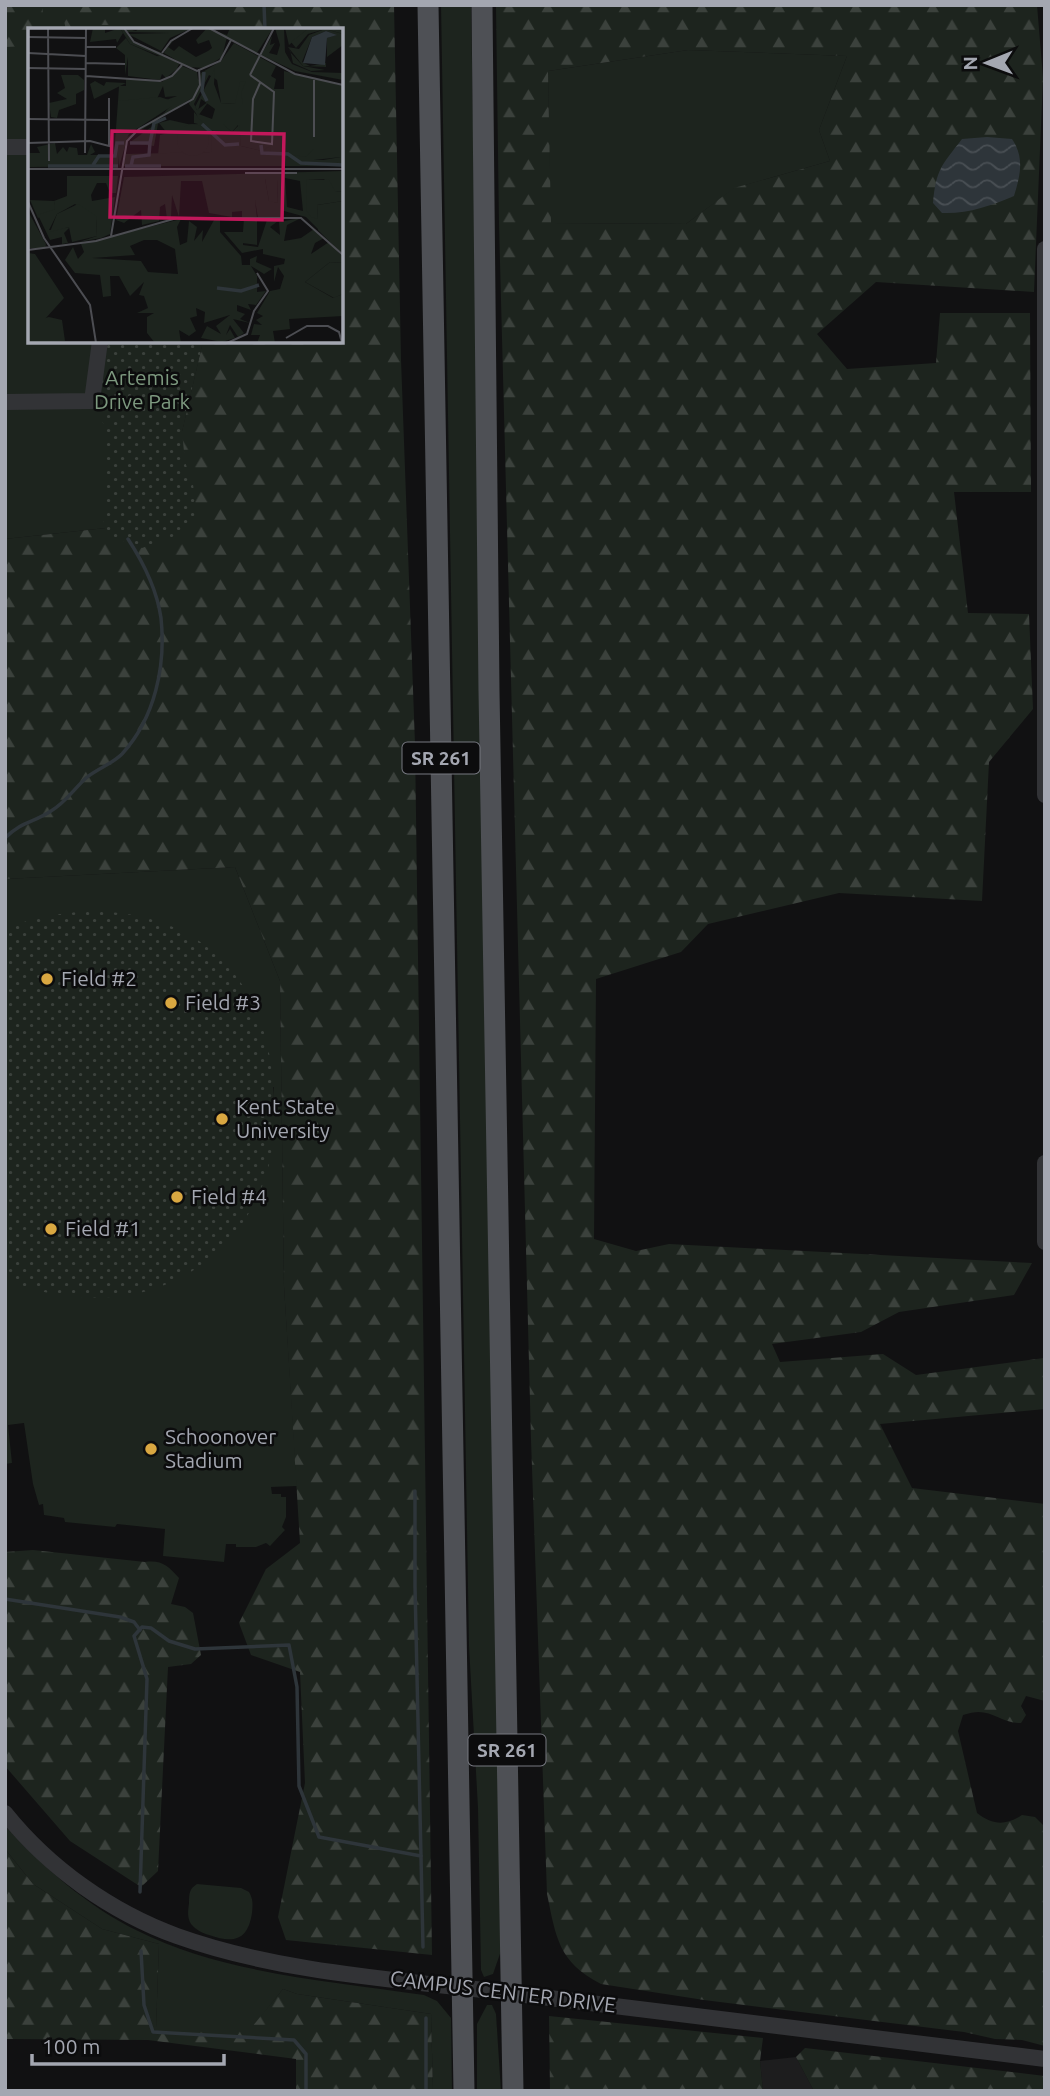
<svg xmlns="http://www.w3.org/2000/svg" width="1050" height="2096" font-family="Ubuntu,sans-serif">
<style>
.built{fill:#1d1d1e}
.grass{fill:#1d241e}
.forest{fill:url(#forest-firs);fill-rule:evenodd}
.park{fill:url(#park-dots)}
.water{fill:url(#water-waves)}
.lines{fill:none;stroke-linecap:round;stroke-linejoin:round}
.stream{stroke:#2e353a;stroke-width:3.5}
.minor{stroke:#323336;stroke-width:16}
.major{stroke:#4e5055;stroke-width:21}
.poi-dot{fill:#d9a741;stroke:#0c0c0d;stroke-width:2.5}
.labels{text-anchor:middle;stroke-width:5;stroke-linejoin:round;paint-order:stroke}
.shield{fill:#0c0c0d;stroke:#767880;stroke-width:2}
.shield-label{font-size:19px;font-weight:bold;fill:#a4a7b1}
.park-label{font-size:21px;fill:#7d997f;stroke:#0c0c0d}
.poi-label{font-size:21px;fill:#a4a7b1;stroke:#0c0c0d;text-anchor:start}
.street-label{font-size:21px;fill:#a4a7b1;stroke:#0c0c0d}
.inset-river{fill:none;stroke:#2e353a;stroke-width:3.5}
.inset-road{fill:none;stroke:#4c4d52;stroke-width:2}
.view{fill:#c2185b;fill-opacity:0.15;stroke:#c2185b;stroke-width:3.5}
.inset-edge{fill:none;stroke:#a4a7b1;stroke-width:3.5}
</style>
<defs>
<pattern id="forest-firs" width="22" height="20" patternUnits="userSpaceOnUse" patternTransform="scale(1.75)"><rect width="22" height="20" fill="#1d241e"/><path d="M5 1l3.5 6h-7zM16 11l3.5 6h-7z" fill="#3b413c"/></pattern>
<pattern id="park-dots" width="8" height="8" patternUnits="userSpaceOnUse" patternTransform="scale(1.75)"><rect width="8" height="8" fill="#1d241e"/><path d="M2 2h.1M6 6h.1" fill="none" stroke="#3b413c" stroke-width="1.8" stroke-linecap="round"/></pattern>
<pattern id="water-waves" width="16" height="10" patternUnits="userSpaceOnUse" patternTransform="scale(1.75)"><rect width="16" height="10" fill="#2e353a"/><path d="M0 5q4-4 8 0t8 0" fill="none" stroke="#494f54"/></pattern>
</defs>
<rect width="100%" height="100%" fill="#111112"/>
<!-- built -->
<path class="built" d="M796,2057L814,2091H763L760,2061Z"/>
<!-- grass -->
<g class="grass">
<path d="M5,5H281L276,30H30V341H203L161,522L5,539Z"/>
<path d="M441,5H471L500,1729L501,1951L493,1974L484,1977L481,1970L478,1808L469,1646Z"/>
<path d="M688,50L847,56L819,130L830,161L735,188L686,224L550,223L548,71Z"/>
<path d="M235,867L280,981L284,1286L297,1486L271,1487L272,1494H281V1497H286V1517L282,1527L285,1530L270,1546L266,1543L256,1547H236V1544H226L224,1562L163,1556L165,1529L117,1524L115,1527L65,1522L64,1518L44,1515L43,1504L39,1505L33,1484L24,1423L8,1425L12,1463L5,1464V1119L273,1110L274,1087L5,1095V879Z"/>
<path d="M5,1826C44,1868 87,1906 138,1931C224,1974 331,1981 424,1995L437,2001L451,2018L452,2091H433L431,2014L297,1994L283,1989L252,2028L156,2027L159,1944L102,1929L33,1884L5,1849Z"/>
<path d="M197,1884L241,1888L249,1892C253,1899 253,1904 252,1913C248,1940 234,1944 209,1935C202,1933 196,1930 191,1924C187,1917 188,1911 189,1903C189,1894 189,1889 197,1884Z"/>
<path d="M487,2005H492L496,2014L501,2091H477V2024Z"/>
</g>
<!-- forest -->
<g class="forest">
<path d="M5,5H24L25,8L43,5L42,30H30V46L5,47Z"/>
<path d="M65,5H154L129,25H100L97,30H66L63,16Z"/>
<path d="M222,5H394L401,360L415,744L432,1955L286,1940L278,1917L305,1783L300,1672L251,1655L239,1623L266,1569L300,1543L284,1286L280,981L235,867L5,879V539L161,522L203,341H341V30H251L247,15L236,18L227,15Z"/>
<path d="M496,5H1037L1043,78L1034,292L876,282L817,334L847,369L936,363L940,313H1030L1031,492H954L968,613L1029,614L1033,709L989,762L982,901L839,893L708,924L681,952L596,979L594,1239L636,1251L669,1244L1032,1263L1014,1295L899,1312L861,1332L772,1344L780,1362L883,1354L916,1375L1044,1358L1045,1409L880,1424L912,1488L1045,1504V1701L1026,1696L1021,1706L1026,1715L1021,1723C997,1723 991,1705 963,1715L958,1731L977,1813C992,1825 1006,1826 1022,1815L1035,1817L1043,1825L1045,2046L1022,2040L995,2039L964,2032L704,2000L601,1984C558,1962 556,1937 547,1894L531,1439L499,223ZM688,50L847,56L819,130L830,161L734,188L686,224L551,223L548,71Z"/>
<path d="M33,1550L145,1562C162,1560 168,1566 179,1578L171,1604L185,1607L193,1613L201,1655L191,1664L168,1667L158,1871L141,1887L70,1841L5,1766V1552Z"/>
<path d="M5,1849L33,1884L102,1929L159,1944L156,2027H252L283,1989L297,1994L431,2014L433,2091H296V2059L148,2040L5,2039Z"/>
<path d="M549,2016L763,2038L760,2061L763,2091H550Z"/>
<path d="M805,2048L1045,2076V2091H814L796,2057Z"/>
</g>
<!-- park -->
<g class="park">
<path d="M100,341H203L182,431L185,462L193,484L197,517L183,533L142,548L107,535L103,521L106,483V429L92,401Z"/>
<path d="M85,911C209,910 275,988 274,1109C274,1126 274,1144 270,1161C252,1236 191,1291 113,1297C76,1299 40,1295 5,1279V930L36,917Z"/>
</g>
<!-- water -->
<path class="water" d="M987,137L1012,139C1025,158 1020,176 1014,196C990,206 968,214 942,213L933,203C936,169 942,165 962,139Z"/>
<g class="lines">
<!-- stream -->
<g class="stream">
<path d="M264,5L265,30"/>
<path d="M5,838C22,821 33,823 51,811C65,803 74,789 86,778C97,769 112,764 122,754C155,718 166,666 161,618C157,590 143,562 128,539"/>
<path d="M415,1491V1586L423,1947"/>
<path d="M5,1599L120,1617L134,1622L140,1630"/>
<path d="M140,1892L147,1679L134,1636L142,1627L151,1628L169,1641L195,1649L289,1645L297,1687L299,1786L319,1837L421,1856"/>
<path d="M141,1951L144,2005L153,2032L294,2040L306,2054V2091"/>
<path d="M426,2018V2091"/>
</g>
<!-- minor -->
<g class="minor">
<path d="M5,147H30"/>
<path d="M1045,249V795"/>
<path d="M5,402L92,401L100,341"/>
<path d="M1045,1163V1242"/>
<path d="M5,1813C49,1868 111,1912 177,1936C283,1974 405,1980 517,1994C693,2016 869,2038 1045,2059"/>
</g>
<!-- major -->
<g class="major">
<path d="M428,5L464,2091"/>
<path d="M482,5L489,691L513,2091"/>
</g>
</g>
<!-- markers -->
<g class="poi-dot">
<circle cx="47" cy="979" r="7"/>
<circle cx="171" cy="1003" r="7"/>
<circle cx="222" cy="1119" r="7"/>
<circle cx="177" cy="1197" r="7"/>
<circle cx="51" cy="1229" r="7"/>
<circle cx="151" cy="1449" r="7"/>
</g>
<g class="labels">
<!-- shield labels -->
<g class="shield">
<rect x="402.5" y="742.5" width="77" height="31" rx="5"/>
<rect x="468.5" y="1734.5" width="77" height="31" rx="5"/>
</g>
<g class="shield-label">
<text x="441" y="765">SR 261</text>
<text x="507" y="1757">SR 261</text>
</g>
<!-- park labels -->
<g class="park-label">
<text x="142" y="385">Artemis<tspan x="142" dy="24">Drive Park</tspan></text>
</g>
<!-- poi labels -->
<g class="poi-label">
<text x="61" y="986">Field #2</text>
<text x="185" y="1010">Field #3</text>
<text x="236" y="1114">Kent State<tspan x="236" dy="24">University</tspan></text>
<text x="191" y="1204">Field #4</text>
<text x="65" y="1236">Field #1</text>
<text x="165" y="1444">Schoonover<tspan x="165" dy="24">Stadium</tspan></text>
</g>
<!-- street labels -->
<g class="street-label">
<text transform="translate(503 1992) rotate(7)" y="7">CAMPUS CENTER DRIVE</text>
</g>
</g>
<!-- overview -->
<g transform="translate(28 28)">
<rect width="315" height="315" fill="#111112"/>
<path d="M92,0H95L105,14L132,24L151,36L149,41L138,50L134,46L132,52L100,48V29L132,28L102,16ZM97,0L108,3L111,0L162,1L142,10L133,23L100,6L141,5L99,4ZM179,0L199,7L202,0H245L229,25L199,9L194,29L177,40L160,39L136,25L140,17L147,11L140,19L146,23L151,18L168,29L180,23L184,20L181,12L170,16L168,12ZM247,0H256L257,24L264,36L284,44L315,45V52L267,43L233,27L244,8L242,17L247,15L241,25L249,27L252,17ZM257,0H281L261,17L262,24L275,38L297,42L283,43L265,35ZM206,15L248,38L243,48L248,51L246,61H256V43L315,58L313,129L286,132V122L273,133L213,118L210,97L204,104L194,96L207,76L193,75L189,52L181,47L166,76L169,82L181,73L170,88L161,76L173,45L193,33ZM154,38L169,44L171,58L164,70L99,111L91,139L89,116L136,85L144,76L138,72L149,68L137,69L135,58L128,73L97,75L90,73L91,58H98V50L134,54ZM166,84L184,104V124L130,127L132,107L139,105L131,95L142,92L164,97V111L166,97L170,96L166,95ZM237,151H249L250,175L241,174ZM2,172L26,173L28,181L10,190ZM315,173V227L290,202L289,177ZM216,191L229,192V217L214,215ZM302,234L315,235V266L306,270L277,254Z" fill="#1d241e"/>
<path d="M65,0H77V5L92,0L95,5L89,15L88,11L62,14ZM281,0H315V6L297,1L280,6L268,20L263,14ZM98,10L102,16L131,29H100L97,47V27L88,20ZM187,40L186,56L193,75L207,76L212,54L218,53L213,65L215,76L195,96L204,104L211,97L213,118L234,123L242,118L243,126H253L255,111L260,126L277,129L286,121V132H295L313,129L315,109V138H95L98,126L184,124L183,102L170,90L168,85L184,91L187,81L173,71L170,83L167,79ZM33,47H50L56,52V62L48,66V76L31,82L29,90L23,89L21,75L39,71L29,65L37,60ZM67,53L76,58L78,54L98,55L66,71L62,56ZM132,69L144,73V78L101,106L96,116H90V138L0,139V125H12L9,119L27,115L29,126L35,119L39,124L41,119L49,120L50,127H59L63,116L67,124L62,127H86L90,73ZM136,90L130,96L126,118L101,115ZM315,143V164L306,163L296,151H280L279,182L290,191V201L278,189L256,183L255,191L230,190L227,172L229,190H214V183L204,184V189L181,185L174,153H153L151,189L144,167L143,189L139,191L137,176L132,179L131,193L114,197L113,182L96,195L88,192L96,149ZM257,150L272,153L275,183L259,179ZM237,151H249L250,175L241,173ZM39,148H90L88,165H82L78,155H69L63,167L64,173L87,169L82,206L73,210L51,214L69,208L68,191L47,176L29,186L21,202L42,199L36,205L40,215L34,216V209L22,212L10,187L27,181L26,173L39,168ZM0,183L18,216L17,221L0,220ZM273,190L259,197L256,213L273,210L286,201L296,210L287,215L283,226L301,214L315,229V235L302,234L277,254L305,270L315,266V288L261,291L262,301L245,303L247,315H229L232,307H223L226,296L234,297L228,292L235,288L229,285L242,263L252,261L256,248L250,239L246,254V238L256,236L257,231L235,226V221L214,225L196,204H215V217L230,219L239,192L250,193L242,199L252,207L251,194ZM153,191L149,199L152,217L159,214L161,193L169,199L166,213L175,202L174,214L186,192L192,191V204L213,228L214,237H222V231L229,228L228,234L244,241L236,246L223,238L229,248V264L238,263L228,277L220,276L223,282L209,277V283L217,286L212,291L222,295L205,291L216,305L210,309L202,297L198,307L202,301L207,310L194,314L173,310L179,298L193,306L188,298L202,287L176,295L177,284L168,280L169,288L162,290L168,303L161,308L151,302L153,315H127L119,305V289L126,285H109L120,280L116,268L111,267L116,254L102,268L91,248H82L83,268L75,269L72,247L47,245L37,232L45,219L50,231L56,224L53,216ZM116,212H129L147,221L150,246L120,244L113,233L64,230L107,227L102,218ZM21,289L34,292L37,313L11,315L0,307L13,291Z" fill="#1d241e" fill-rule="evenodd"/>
<path d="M297,1L315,6V17L299,29V10L308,7L298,3L284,9L274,34L282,38L298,35V39L275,38L260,19L271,21L281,7ZM279,151L301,152L307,163L315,164V173L289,177L290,191L283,189L278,182ZM50,176L68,188L69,208L44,214L41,199L22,204L29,186Z" fill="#1d241e"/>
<path d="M149 112a16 16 0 1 1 32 0a16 16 0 1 1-32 0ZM0,225L7,226L36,270L17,291V315H0Z" fill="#1d241e"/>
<path d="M298,3L309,7L299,10L297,37L275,35L284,9Z" fill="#2e353a"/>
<path class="inset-river" d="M176,44L174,63L179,73M174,96L197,117L211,116M102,115H122L121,127L105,129L103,138M122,115L126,95L138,90M233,117L234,125L260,126L273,135L315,137M65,137L71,128H87L89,115H96M20,138H90M97,138H133M189,260L213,263L231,257"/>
<path class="inset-road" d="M20,0L21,133M96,0L106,14L169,43L192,33L203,12M181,0L267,46L315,57M0,9L58,10M58,19H88M0,25L58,28M134,25L143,13L165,0M58,35L97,36M0,40L58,41M222,47L246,64L244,116L223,113L225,71L232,55M222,47L246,0M58,48L132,53L144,48L154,37M0,91L81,92M286,109V52M0,115L62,113L81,118V70M57,125L58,0M0,141H315M217,145H269M0,174L16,210L62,277L68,315M83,208L99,113L111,101L165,71L172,57L171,41M0,222L68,213L149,190H273L315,227M258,310L279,298H300L311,304L314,315M199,315L219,306L226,283L240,263L229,245"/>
<path class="view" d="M84,103L256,106L254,192L82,189Z"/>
<rect width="315" height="315" class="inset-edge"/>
</g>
<!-- border -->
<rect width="1050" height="2096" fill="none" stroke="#a4a7b1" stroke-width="14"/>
<!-- north arrow -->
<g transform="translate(987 63) rotate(269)" stroke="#0c0c0d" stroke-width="5" paint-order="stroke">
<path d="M0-5L12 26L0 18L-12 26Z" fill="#a4a7b1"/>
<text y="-10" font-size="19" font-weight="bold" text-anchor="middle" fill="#a4a7b1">N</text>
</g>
<!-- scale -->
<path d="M32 2054v10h192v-10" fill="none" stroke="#a4a7b1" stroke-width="3.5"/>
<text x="42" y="2054" font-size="21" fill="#a4a7b1" stroke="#0c0c0d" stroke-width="5" paint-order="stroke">100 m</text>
</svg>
